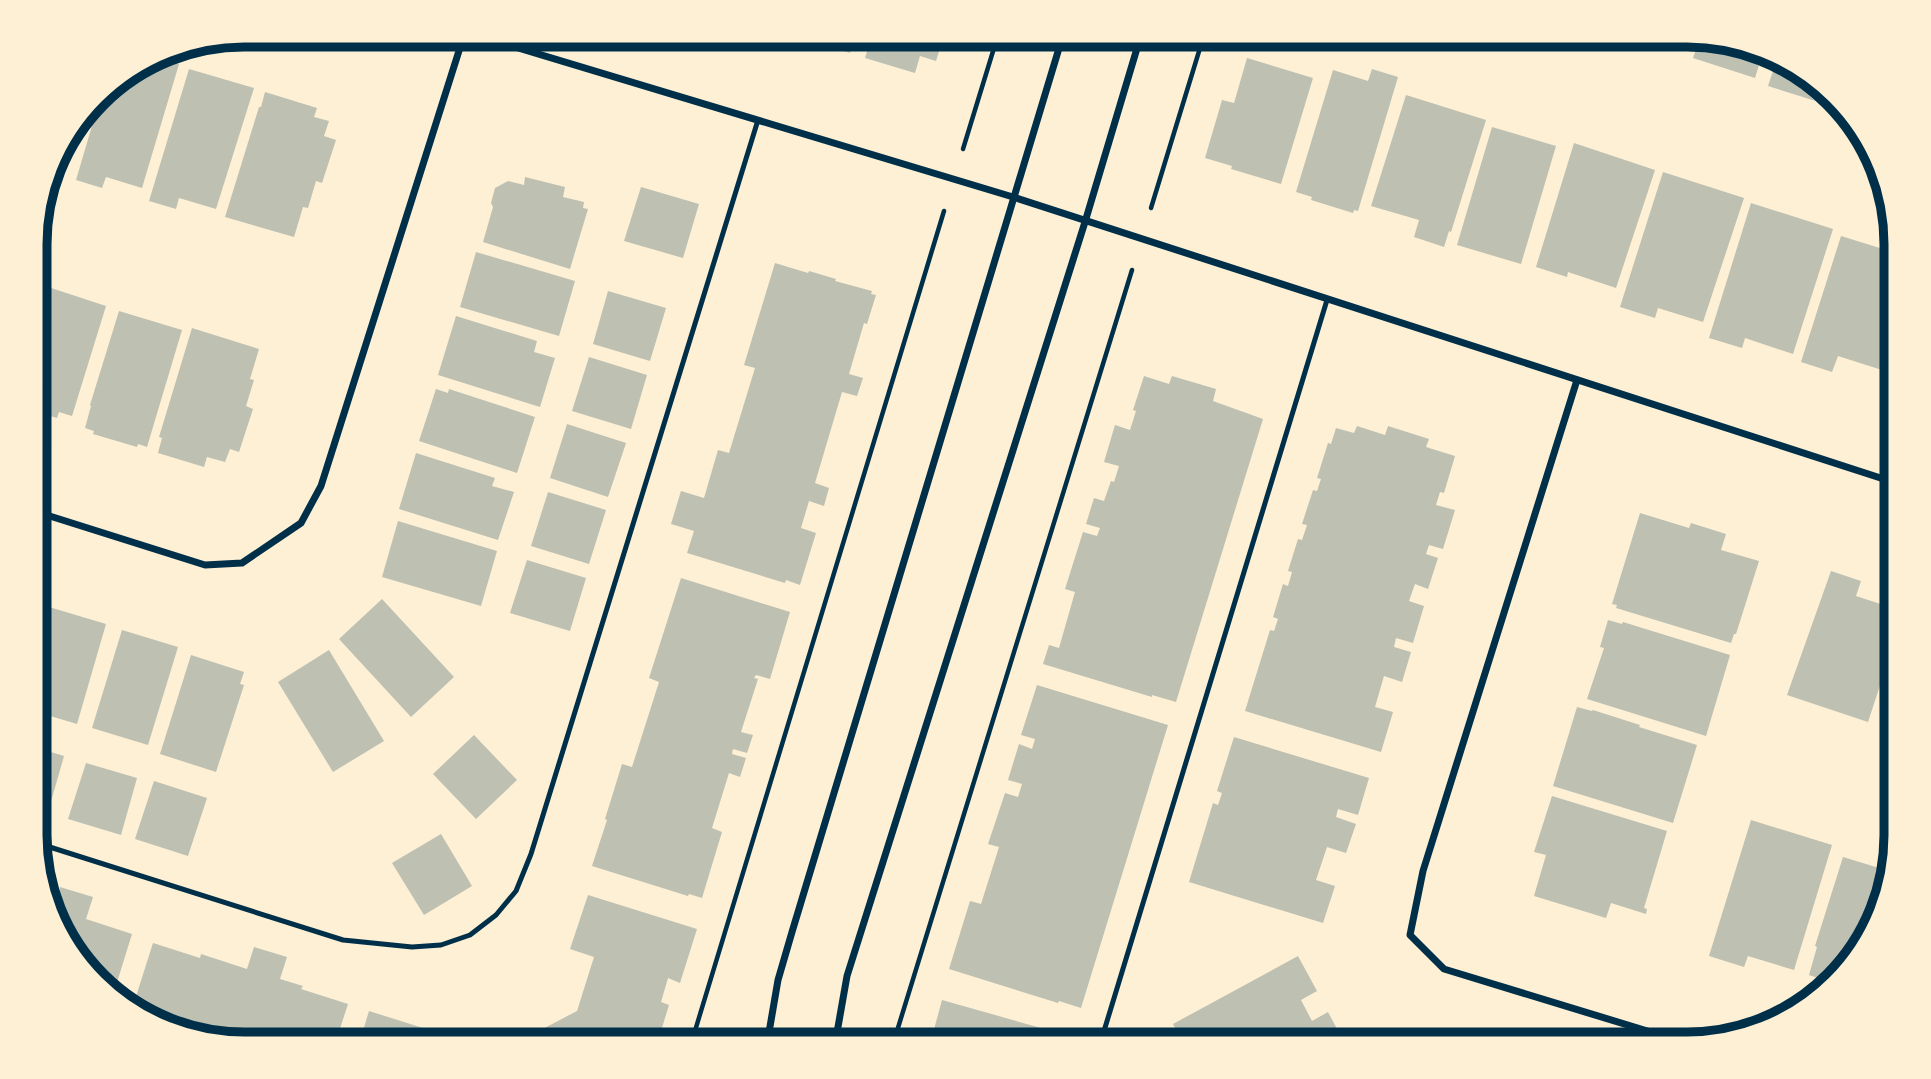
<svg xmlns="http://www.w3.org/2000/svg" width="1931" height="1079" font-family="Inter,sans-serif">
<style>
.building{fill:#bec0b2}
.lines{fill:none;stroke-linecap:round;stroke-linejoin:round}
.path{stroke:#003049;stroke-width:4.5}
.service{stroke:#003049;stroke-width:5}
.minor{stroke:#003049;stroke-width:7}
.rim{fill:none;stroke:#003049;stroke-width:9}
</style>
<rect width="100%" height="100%" fill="#fdf0d5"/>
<!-- building -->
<g class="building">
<path d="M793,35H855L850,53Z"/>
<path d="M872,35H944L936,61L920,56L915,73L865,58Z"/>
<path d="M1635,35H1689L1684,51Z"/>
<path d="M1700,38L1762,55L1755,78L1693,58Z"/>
<path d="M156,56L162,58V59L179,64L142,188L106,177L102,188L76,180L102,92L106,87Z"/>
<path d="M1247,58L1313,78L1281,184L1231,169L1232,166L1205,158L1222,100L1234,103Z"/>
<path d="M1777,59L1791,63L1841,109L1768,86Z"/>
<path d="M189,69L254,88L216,209L179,198L176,209L149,201Z"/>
<path d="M1372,69L1398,77L1358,211L1354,210L1353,213L1311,200L1312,197L1296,192L1333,70L1368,81Z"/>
<path d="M265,92L317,108L314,117L329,121L324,136L336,140L322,183L316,181L308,208L303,207L294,237L225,217L259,107H261Z"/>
<path d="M1406,95L1486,120L1451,232L1449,231L1444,247L1414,237L1419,220L1371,206Z"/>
<path d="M79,122L68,160L55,156L57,151Z"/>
<path d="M1492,127L1556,146L1521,264L1457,245Z"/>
<path d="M1574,143L1655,170L1616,288L1568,272L1567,277L1536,267Z"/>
<path d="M1663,172L1744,198L1703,322L1658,308L1655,318L1620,307Z"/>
<path d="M525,177L565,187L563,197L584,202L583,208L588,209L570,269L483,242L493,207L491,203L495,188L508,181L524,185Z"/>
<path d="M641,187L699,204L683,258L624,241Z"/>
<path d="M1751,203L1833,229L1793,354L1745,338L1742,348L1709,338Z"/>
<path d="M1841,236L1896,253V339L1885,371L1838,356L1832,372L1801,362Z"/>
<path d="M476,252L575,281L559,336L460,307Z"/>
<path d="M775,263L808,273L809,271L836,279L835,281L872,291L871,294L876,295L867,324L864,323L849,374L863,378L857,396L842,392L815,483L829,488L824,506L809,501L801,528L816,533L800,585L786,580L785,583L687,553L694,531L671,524L681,491L704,498L718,450L729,453L755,368L744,365Z"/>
<path d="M42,285L106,306L72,416L59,412L57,418L37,412V302Z"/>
<path d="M608,291L666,308L650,361L593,344Z"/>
<path d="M119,311L182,330L147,447L138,444L137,447L93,434L94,431L85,428L91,406L90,405Z"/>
<path d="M456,316L537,341L534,352L555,358L540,407L438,375Z"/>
<path d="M192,328L259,349L250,379L254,380L246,406L253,409L239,452L230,449L225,462L207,457L204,467L158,453L162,438L159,437Z"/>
<path d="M589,357L647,375L631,429L572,411Z"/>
<path d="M1895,366H1896V401L1884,398Z"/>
<path d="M1144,376L1169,384L1172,376L1216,389L1213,401L1263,419L1176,702L1152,695V697L1043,664L1049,645L1059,648L1075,592L1065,589L1083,532L1097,536L1100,528L1086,524L1094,498L1104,501L1111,481L1114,482L1119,466L1104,462L1115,425L1130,430L1136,411L1133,410Z"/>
<path d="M436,389L448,393L449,389L535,417L517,473L419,441Z"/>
<path d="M567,424L626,443L608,497L550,478Z"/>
<path d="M1357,426L1385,435L1388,426L1429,439L1426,447L1455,456L1444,493L1440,492L1436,505L1455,510L1443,549L1429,545L1426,554L1438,558L1428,589L1415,584L1409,601L1424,606L1413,643L1396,638L1394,647L1411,652L1402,682L1384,676L1375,707L1393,712L1381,752L1245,711L1270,630L1274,631L1278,619L1273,617L1283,584L1288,586L1292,572L1288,571L1298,539L1302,540L1307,525L1302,524L1313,490L1317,491L1321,479L1317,478L1328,443L1331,444L1336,428L1354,433Z"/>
<path d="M416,453L495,478L492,486L514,492L498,540L399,509Z"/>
<path d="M548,492L606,510L589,564L531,546Z"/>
<path d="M1640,513L1689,528L1691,523L1726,534L1721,550L1759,561L1736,634H1734L1731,643L1616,608L1617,605L1612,604Z"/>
<path d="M398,521L497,551L481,606L382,577Z"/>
<path d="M527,560L586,578L570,631L510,613Z"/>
<path d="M1831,571L1861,581L1856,596L1896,609V637L1868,722L1787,695Z"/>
<path d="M681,578L790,612L770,679L756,675L754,678L758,679L741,732L753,735L747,753L733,749L732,754L746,758L740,777L729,773L712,828L722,832L702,898L689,894L688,896L592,866L607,820L605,819L622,764L632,767L659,682L649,678Z"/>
<path d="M382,599L454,677L411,717L339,639Z"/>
<path d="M49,607L106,624L77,724L37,712V648Z"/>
<path d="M1608,620L1622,624L1623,622L1730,655L1706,736L1587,699L1604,648L1600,647Z"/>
<path d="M122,630L178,647L148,745L92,728Z"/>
<path d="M329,650L384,741L333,772L278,682Z"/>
<path d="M191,655L244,672L240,684L244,685L216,772L160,754Z"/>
<path d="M1037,685L1168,725L1081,1008L1059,1001L1058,1003L949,969L970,901L981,904L999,847L988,844L1005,793L1018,797L1022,784L1008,780L1019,744L1032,749L1035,739L1021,735Z"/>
<path d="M1895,685H1896V714L1887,711Z"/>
<path d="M1577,707L1592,711L1593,710L1640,725L1639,727L1697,745L1673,823L1553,786Z"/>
<path d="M474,735L517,780L476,819L433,774Z"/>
<path d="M1234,737L1369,778L1358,815L1338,809L1336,817L1356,824L1346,853L1327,847L1316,880L1335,886L1323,923L1189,882L1213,803L1218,805L1222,793L1217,791Z"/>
<path d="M37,748L64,756L48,812L37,809Z"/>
<path d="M86,763L137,778L121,835L68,819Z"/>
<path d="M154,781L207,798L188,856L135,839Z"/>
<path d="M1552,796L1667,831L1644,908L1647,909L1646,914L1611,903L1606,918L1534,896L1546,855L1534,852Z"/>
<path d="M1751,820L1832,845L1794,970L1748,956L1744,967L1709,956Z"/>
<path d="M441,834L472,886L424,915L392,863Z"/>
<path d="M1843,857L1889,871L1868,939L1827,981L1809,975L1817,947L1815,946Z"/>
<path d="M60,887L93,897L86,919L132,934L114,992L70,951L54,907Z"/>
<path d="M588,895L697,929L680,983L668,978L661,1002L669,1005L657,1044H514L577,1011L594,957L570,949Z"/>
<path d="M153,943L200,958L201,954L247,969L254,947L287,957L280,979L303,986L301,989L348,1004L335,1044H244L140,1016L132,1009Z"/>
<path d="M1298,956L1317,991L1301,1000L1312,1021L1328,1012L1345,1044H1183L1173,1024Z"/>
<path d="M942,1000L1080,1039L1078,1044H951V1042L932,1037Z"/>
<path d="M369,1011L423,1028L418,1044H359Z"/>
</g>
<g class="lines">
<!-- path -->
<g class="path">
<path d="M963,149L998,35"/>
<path d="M1151,208L1204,35"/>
<path d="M691,1044L944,211"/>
<path d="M893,1044L1132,270"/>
</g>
<!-- service -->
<g class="service">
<path d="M37,843L343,940L412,947L441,945L470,935L496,915L516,891L531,854L758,120"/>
<path d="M1112,1044L1104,1031L1327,300"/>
</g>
<!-- minor -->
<g class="minor">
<path d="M475,35L1013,197L1896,483"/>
<path d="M1577,380L1423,871L1410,935L1444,969L1690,1044"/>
<path d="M37,512L205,565L242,563L301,523L321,486L464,35"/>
<path d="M767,1044L778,980L792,932L1063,35"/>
<path d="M835,1044L847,976L1085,222L1141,35"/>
</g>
</g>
<!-- crop -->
<path d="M0 0H1931V1079H0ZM244 47H1687A197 197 0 0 1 1884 244V835A197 197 0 0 1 1687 1032H244A197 197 0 0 1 47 835V244A197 197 0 0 1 244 47Z" fill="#fdf0d5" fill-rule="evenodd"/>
<path class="rim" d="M244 47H1687A197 197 0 0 1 1884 244V835A197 197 0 0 1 1687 1032H244A197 197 0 0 1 47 835V244A197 197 0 0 1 244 47Z"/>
</svg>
